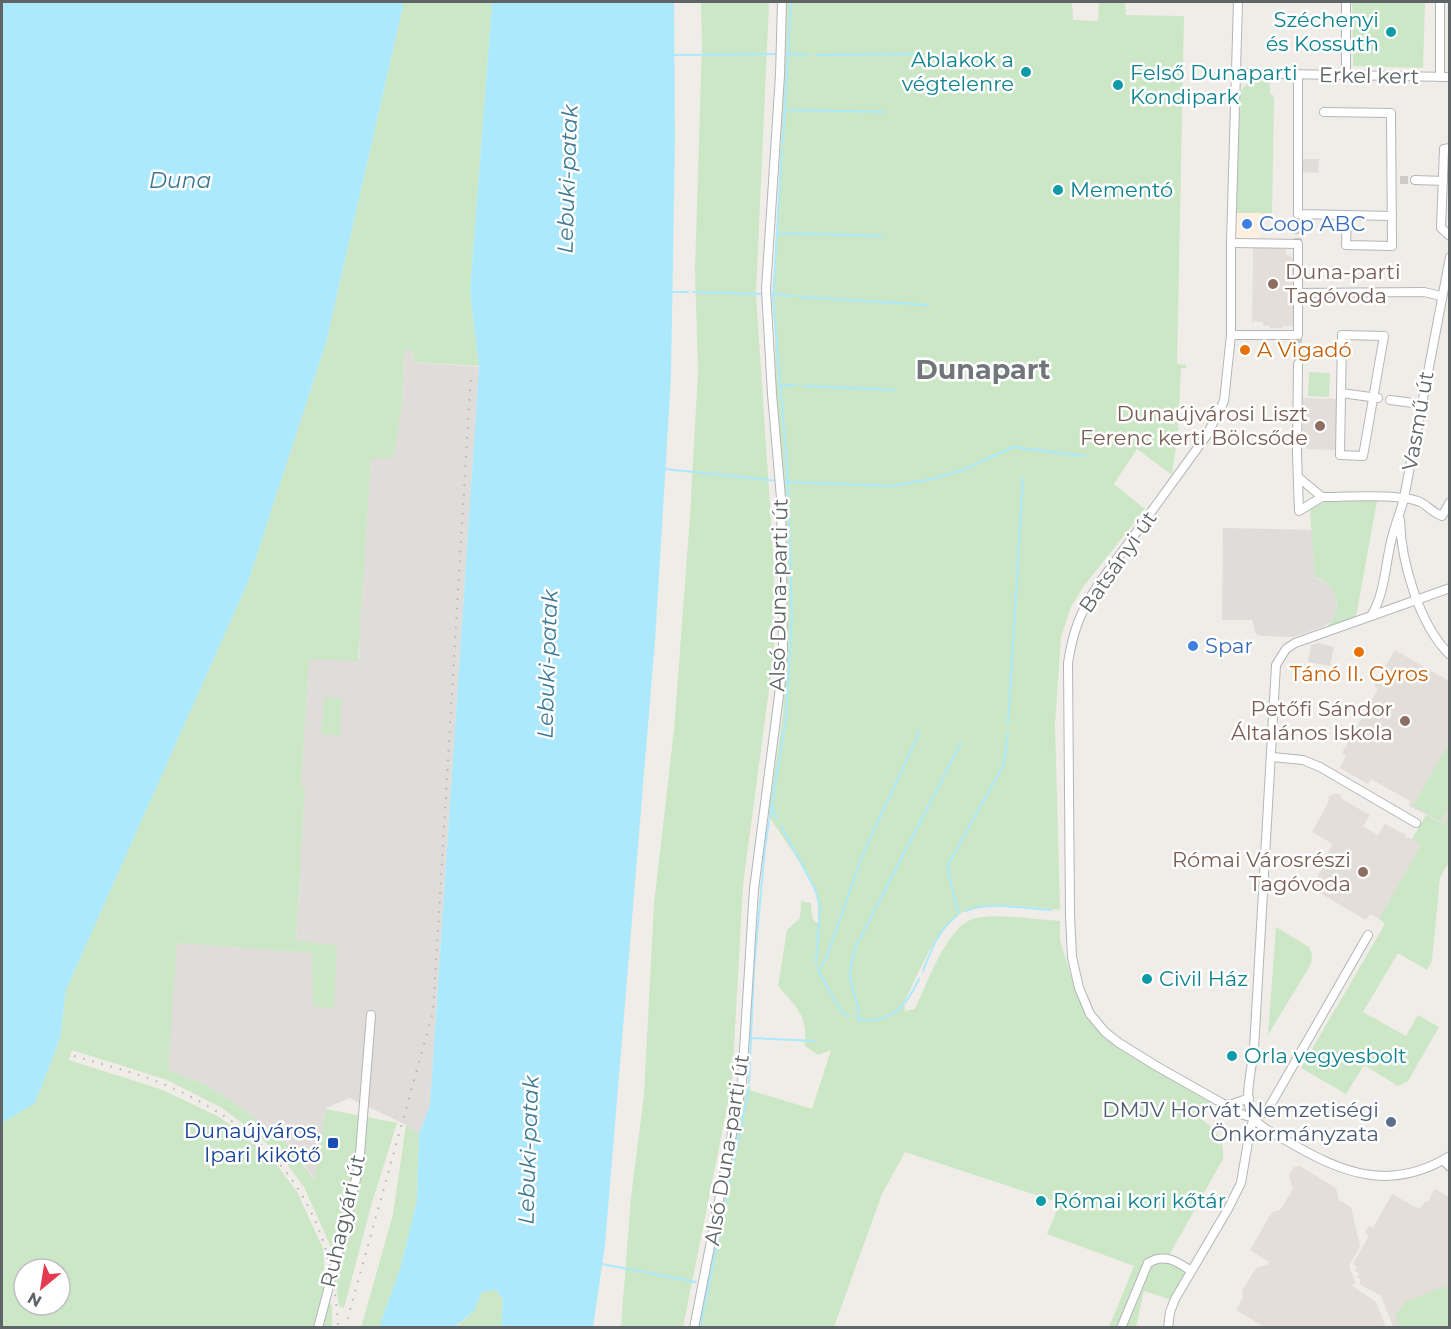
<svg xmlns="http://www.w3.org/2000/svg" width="1451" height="1329" font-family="Montserrat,sans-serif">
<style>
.commercial{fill:#fdf0e0}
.industrial{fill:#dfdcda}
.education{fill:#e3ded9}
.green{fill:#cce7c6;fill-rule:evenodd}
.water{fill:#ace9fc}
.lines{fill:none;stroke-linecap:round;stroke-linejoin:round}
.stream{stroke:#ace9fc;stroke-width:2}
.street-tunnel{stroke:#cccbc8;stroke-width:8;stroke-dasharray:8 4;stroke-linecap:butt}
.street-casing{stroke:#b3b6b9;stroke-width:10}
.street{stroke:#fff;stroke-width:8}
.rail{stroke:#b4b5b5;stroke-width:2;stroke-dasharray:1.5 8;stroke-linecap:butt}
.culture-dot{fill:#0f9aa8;stroke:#fff;stroke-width:2}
.shop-dot{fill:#3f7fe0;stroke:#fff;stroke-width:2}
.education-dot{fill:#8d6e63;stroke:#fff;stroke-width:2}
.food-dot{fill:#e8710a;stroke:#fff;stroke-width:2}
.service-dot{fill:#5c6f8a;stroke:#fff;stroke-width:2}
.transit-dot{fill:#1a4fb4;stroke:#fff;stroke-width:2}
.labels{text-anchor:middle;stroke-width:5;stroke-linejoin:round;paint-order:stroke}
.culture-label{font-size:21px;fill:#0d838f;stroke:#fff;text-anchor:start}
.street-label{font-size:21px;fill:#5f6467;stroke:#fff}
.shop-label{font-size:21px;fill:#366cbe;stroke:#fff;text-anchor:start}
.education-label{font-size:21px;fill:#785e54;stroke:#fff;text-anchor:end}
.food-label{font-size:21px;fill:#c56008;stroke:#fff;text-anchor:start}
.service-label{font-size:21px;fill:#4e5e75;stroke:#fff;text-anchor:end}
.transit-label{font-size:21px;fill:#164399;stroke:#fff;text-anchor:end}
.water-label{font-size:22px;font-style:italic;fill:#3f7a94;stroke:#fff}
.district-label{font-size:27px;font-weight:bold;fill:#707679;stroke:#fff}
</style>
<rect width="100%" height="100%" fill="#f0ede8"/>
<!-- commercial -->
<path class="commercial" d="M1236,213H1261L1260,238H1236Z"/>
<!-- industrial -->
<g class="industrial">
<path d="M1303,159H1319L1318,173L1303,172Z"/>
<path d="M404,349L413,350L414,362L479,367L430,1105L419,1134L406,1125L350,1098L326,1108L316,1180L286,1143L236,1104L204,1084L168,1070L176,943L313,953V1006L337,945L296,942L305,787L301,785L309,658L359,660L360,618H358V615L361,614L371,458H393L402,406Z"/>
<path d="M1223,528L1312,530L1315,577L1331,586L1337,599L1336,613L1331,622L1323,627L1293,637L1263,636L1256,634L1252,620H1222Z"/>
<path d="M1318,643L1334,647L1330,666L1308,662L1311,645Z"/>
</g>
<!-- education -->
<g class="education">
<path d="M1254,247L1285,249L1287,255L1295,258L1294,326H1283V328H1270V326L1263,325V322L1254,321L1252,324L1253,248Z"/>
<path d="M1303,398L1338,399L1336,433L1338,450L1306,449V436L1303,431Z"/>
<path d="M1395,650L1449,681L1450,814L1444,824L1409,806L1410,801L1371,779L1368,784L1340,768L1346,756L1342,753L1378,689L1374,686Z"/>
<path d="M1333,794H1340L1342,799L1370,815L1363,826L1369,830L1378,835L1385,824L1406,835L1405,837L1410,838L1422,845L1379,919L1370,914L1366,920L1311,888L1329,856L1327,854L1333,844L1312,832L1328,803L1329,797Z"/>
<path d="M1300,1166L1336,1188L1339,1200L1351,1207L1360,1246L1349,1266L1356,1284L1351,1285L1376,1302L1386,1327H1264L1236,1310L1243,1297L1242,1291L1256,1268L1267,1265L1269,1262L1250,1250L1272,1212L1280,1210L1293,1189L1289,1175L1294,1167Z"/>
<path d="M1435,1189L1449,1197V1327H1393L1381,1296L1359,1284L1361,1280L1357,1277L1359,1273L1355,1271L1357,1267L1353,1264L1369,1236L1365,1232L1369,1226L1373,1228L1392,1194L1419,1209L1426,1201L1428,1202Z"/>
</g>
<!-- green -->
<g class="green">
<path d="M404,2H492L470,292L479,366L414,362L413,350H404L402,406L393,458L371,459L361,615H358C364,625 358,645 358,658L360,661L309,659L301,785L305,787L296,941L337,945L334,1008L313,1006L312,953L177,943L168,1070L204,1084L236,1104L286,1143L315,1180L326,1109L397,1123L371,1206L344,1308L339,1306L330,1245L304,1187L286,1163L259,1136L222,1108L167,1080L72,1050L69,1060L163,1090L219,1117L253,1141L280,1169L297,1192L323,1248L326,1296L332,1306V1327L2,1328V1123L35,1103L60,1039L66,990L248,582L326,343ZM24,1269H60V1305H24Z"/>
<path d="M701,2H769L756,294L774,566V652L743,885L732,1083L683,1327H621L631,1197L644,1095L654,904L674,730L690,517L698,372L695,270L702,43Z"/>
<path d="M787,2H1072L1073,20L1098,21L1099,2H1125L1126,15L1184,16L1177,364L1186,365V368H1181L1178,432L1180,433L1179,438H1177L1172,475L1137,449L1114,484L1145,509L1083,587L1071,607L1061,637L1055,724L1060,910C1035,908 995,902 972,908C939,917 919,973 904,1003L905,1011L915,1009C927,985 947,924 976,918C1000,913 1035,920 1060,921V940L1078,999L1099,1031L1130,1056L1210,1102L1200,1118C1215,1129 1225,1139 1223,1159L1167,1259L1188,1272L1172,1300L1144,1291L1136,1327H1109L1134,1266L1047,1234L1060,1203L905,1152L882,1194L834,1327L697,1328L746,1089L812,1109L831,1050L818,1055L805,1046C807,1014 798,1009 778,986L787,930L800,918L801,901L811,903L812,917L815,922L818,923V900L811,879L768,815L783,714L787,578L783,492L776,401L774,290Z"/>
<path d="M1352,2H1425L1423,68L1353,66Z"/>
<path d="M1262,79H1270V94L1273,95L1274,100L1272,213H1236L1240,93C1245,83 1251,81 1262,79Z"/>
<path d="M1309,372L1330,373L1329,397L1308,396Z"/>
<path d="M1327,501H1377L1356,617L1328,627V625C1345,609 1336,583 1315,577L1310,510Z"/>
<path d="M324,697L342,699L340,736L321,734Z"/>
<path d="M1448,745H1450L1449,807L1441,821L1413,806Z"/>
<path d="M1449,814V862L1440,878L1432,961L1427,970L1398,953L1363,1012L1406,1036L1418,1015L1439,1027L1408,1081L1398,1086L1364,1065L1346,1094L1301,1068L1385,924L1379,919L1421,845L1412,839L1426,815L1444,824Z"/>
<path d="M1276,927L1309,947L1312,954L1311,964L1268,1035Z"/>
<path d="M406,1125L419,1134L417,1200L400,1269L379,1327L361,1328L393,1214Z"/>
<path d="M1449,1285V1325L1443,1327H1398L1396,1315L1405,1302Z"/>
<path d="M496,1290L503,1300L501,1327L455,1328L474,1311L482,1292Z"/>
</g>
<!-- water -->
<g class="water">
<path d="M2,2H404L326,343L248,582L66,990L60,1039L35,1103L2,1123Z"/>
<path d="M492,2H674L675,138L671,377L655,641L605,1245L593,1327H501L503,1300L496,1290L482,1292L474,1311L455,1327H379L400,1269L417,1200L419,1134L430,1105L479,367L470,292Z"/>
</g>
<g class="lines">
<!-- stream -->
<g class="stream">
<path d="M787,54L807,55"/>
<path d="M675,55L777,54"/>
<path d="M816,55L916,54"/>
<path d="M786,110L885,112"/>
<path d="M783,144L791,2"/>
<path d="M777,233L883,236"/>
<path d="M672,292H688"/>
<path d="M693,292L762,294"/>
<path d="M771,294L796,296"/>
<path d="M800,297L928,305"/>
<path d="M780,385H795"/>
<path d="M804,386L895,390"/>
<path d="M665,469L787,482L890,486L933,479L965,469L1013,447L1085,456"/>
<path d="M1008,724L1023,478"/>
<path d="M772,807L777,818"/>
<path d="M781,826L815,889L820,907L816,963"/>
<path d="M966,911C987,901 1027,909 1051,910"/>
<path d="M958,912L948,870L949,863L1004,764L1008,733"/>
<path d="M818,970L825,961L863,854L920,731"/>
<path d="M818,970L841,1011L849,1017"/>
<path d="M923,971C931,950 939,929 958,915"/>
<path d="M919,979C906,1007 892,1023 858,1020C861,1005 851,991 850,976C850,965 853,956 856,946L961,743"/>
<path d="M752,1038L814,1041"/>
<path d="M749,1083L754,969L765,847L786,718L792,616L787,465L773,299L782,149"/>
<path d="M602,1264L696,1282"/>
<path d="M700,1328L749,1087"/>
</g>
<!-- street-tunnel -->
<g class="street-tunnel">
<path d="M1400,180H1415"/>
<path d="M1298,214V244"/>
<path d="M1298,335V364"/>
</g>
<defs>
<g id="street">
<path d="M1238,2L1231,243V335L1224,401L1207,435L1098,585C1080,612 1073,631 1068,663L1070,915L1072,957L1079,988L1090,1014L1105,1032L1119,1043L1158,1067L1243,1115L1254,1118"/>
<path d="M1236,73L1450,77"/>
<path d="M1298,75V214L1392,216"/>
<path d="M1346,76V2"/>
<path d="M1440,77V2"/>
<path d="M1324,112L1391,113L1392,246L1346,245L1347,215"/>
<path d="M1450,148L1444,149L1441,228L1450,236"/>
<path d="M1415,180L1443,181"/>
<path d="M1298,293L1424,292L1441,296"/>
<path d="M1231,335H1298V244L1231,243"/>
<path d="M1342,335L1384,336L1363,456L1340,455Z"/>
<path d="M1341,393L1378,398"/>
<path d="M1390,400L1421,404"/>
<path d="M1298,477L1322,497L1299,511L1297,454L1298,364"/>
<path d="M1322,497C1345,497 1404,493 1422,503C1429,507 1433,513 1442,516L1450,502"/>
<path d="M1400,520C1401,561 1419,625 1450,655"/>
<path d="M1450,588L1295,643L1286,649L1276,665L1254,1049C1252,1069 1244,1095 1251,1113C1257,1127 1275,1134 1287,1141C1342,1173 1390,1193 1450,1156"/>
<path d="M1371,616C1386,592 1385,561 1393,534C1396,522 1401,511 1404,498L1450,257"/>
<path d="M1272,757L1303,760L1320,767L1416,823"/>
<path d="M1225,1104H1233L1249,1098"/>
<path d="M1254,1118L1267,1111L1368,935"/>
<path d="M1443,1160L1450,1167"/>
<path d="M318,1328L345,1226L359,1166L371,1015"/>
<path d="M694,1328L742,1083L754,889L781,680L783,648L781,498L772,394L766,289L780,75L782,2"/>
<path d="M1121,1328L1148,1263C1164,1253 1177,1261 1191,1271"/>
<path d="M1168,1328L1170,1312L1175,1299L1228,1209L1241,1183L1250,1130L1254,1118"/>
</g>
</defs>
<!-- street casing -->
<use href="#street" class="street-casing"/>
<!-- street -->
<use href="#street" class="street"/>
<!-- rail -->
<g class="rail">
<path d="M74,1056C105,1065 137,1073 166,1085C276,1133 333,1207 338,1328"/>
<path d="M345,1328L433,1012L471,374"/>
</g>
</g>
<!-- markers -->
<g class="culture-dot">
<circle cx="1391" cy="32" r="6"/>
<circle cx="1026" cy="72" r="6"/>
<circle cx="1118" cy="85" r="6"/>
<circle cx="1058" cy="190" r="6"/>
<circle cx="1147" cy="979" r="6"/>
<circle cx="1232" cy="1056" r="6"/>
<circle cx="1041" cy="1201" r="6"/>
</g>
<g class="shop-dot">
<circle cx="1247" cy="224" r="6"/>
<circle cx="1193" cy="646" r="6"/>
</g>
<g class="education-dot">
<circle cx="1273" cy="284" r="6"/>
<circle cx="1320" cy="426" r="6"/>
<circle cx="1405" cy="721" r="6"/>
<circle cx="1363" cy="872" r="6"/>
</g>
<g class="food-dot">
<circle cx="1245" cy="350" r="6"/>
<circle cx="1359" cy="652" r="6"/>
</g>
<circle class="service-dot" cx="1391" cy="1122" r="6"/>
<rect class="transit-dot" x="327" y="1137" width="12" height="12" rx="3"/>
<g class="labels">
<!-- culture labels -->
<g class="culture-label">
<text x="1379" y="27" text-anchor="end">Széchenyi<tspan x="1379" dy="24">és Kossuth</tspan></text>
<text x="1014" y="67" text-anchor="end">Ablakok a<tspan x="1014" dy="24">végtelenre</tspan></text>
<text x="1130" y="80">Felső Dunaparti<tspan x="1130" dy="24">Kondipark</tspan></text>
<text x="1070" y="197">Mementó</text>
<text x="1159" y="986">Civil Ház</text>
<text x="1244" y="1063">Orla vegyesbolt</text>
<text x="1053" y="1208">Római kori kőtár</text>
</g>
<!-- street labels -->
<g class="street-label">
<text transform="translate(1369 76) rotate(1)" y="7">Erkel kert</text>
<text transform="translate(1418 421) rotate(-80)" y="7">Vasmű út</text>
<text transform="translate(1118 562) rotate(-55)" y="7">Batsányi út</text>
<text transform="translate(779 595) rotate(-89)" y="7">Alsó Duna-parti út</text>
<text transform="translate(727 1150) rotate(-81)" y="7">Alsó Duna-parti út</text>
<text transform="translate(343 1221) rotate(-77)" y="7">Ruhagyári út</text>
</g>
<!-- shop labels -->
<g class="shop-label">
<text x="1259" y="231">Coop ABC</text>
<text x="1205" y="653">Spar</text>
</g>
<!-- education labels -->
<g class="education-label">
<text x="1285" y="279" text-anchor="start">Duna-parti<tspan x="1285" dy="24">Tagóvoda</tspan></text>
<text x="1308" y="421">Dunaújvárosi Liszt<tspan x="1308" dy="24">Ferenc kerti Bölcsőde</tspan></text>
<text x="1393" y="716">Petőfi Sándor<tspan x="1393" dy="24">Általános Iskola</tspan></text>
<text x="1351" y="867">Római Városrészi<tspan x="1351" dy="24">Tagóvoda</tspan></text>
</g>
<!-- food labels -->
<g class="food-label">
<text x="1257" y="357">A Vigadó</text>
<text x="1359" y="681" text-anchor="middle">Tánó II. Gyros</text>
</g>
<!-- service labels -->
<g class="service-label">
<text x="1379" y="1117">DMJV Horvát Nemzetiségi<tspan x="1379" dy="24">Önkormányzata</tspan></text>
</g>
<!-- transit labels -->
<g class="transit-label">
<text x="321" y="1138">Dunaújváros,<tspan x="321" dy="24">Ipari kikötő</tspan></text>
</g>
<!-- water labels -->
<g class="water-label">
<text transform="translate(567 179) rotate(-88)" y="8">Lebuki-patak</text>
<text x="180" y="188">Duna</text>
<text transform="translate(547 664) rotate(-88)" y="8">Lebuki-patak</text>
<text transform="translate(528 1150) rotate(-88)" y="8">Lebuki-patak</text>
</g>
<!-- district labels -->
<g class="district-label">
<text x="983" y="379">Dunapart</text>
</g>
</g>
<!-- border -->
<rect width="1451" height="1329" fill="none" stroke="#5f6467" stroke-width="6"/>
<!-- north arrow -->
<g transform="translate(42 1287) rotate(210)"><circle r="28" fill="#ffffff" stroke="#bfc1c2" stroke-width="1.5"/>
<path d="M0-4.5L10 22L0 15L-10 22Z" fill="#e43b50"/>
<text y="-9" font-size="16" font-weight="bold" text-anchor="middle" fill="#5f6467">N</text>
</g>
</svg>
